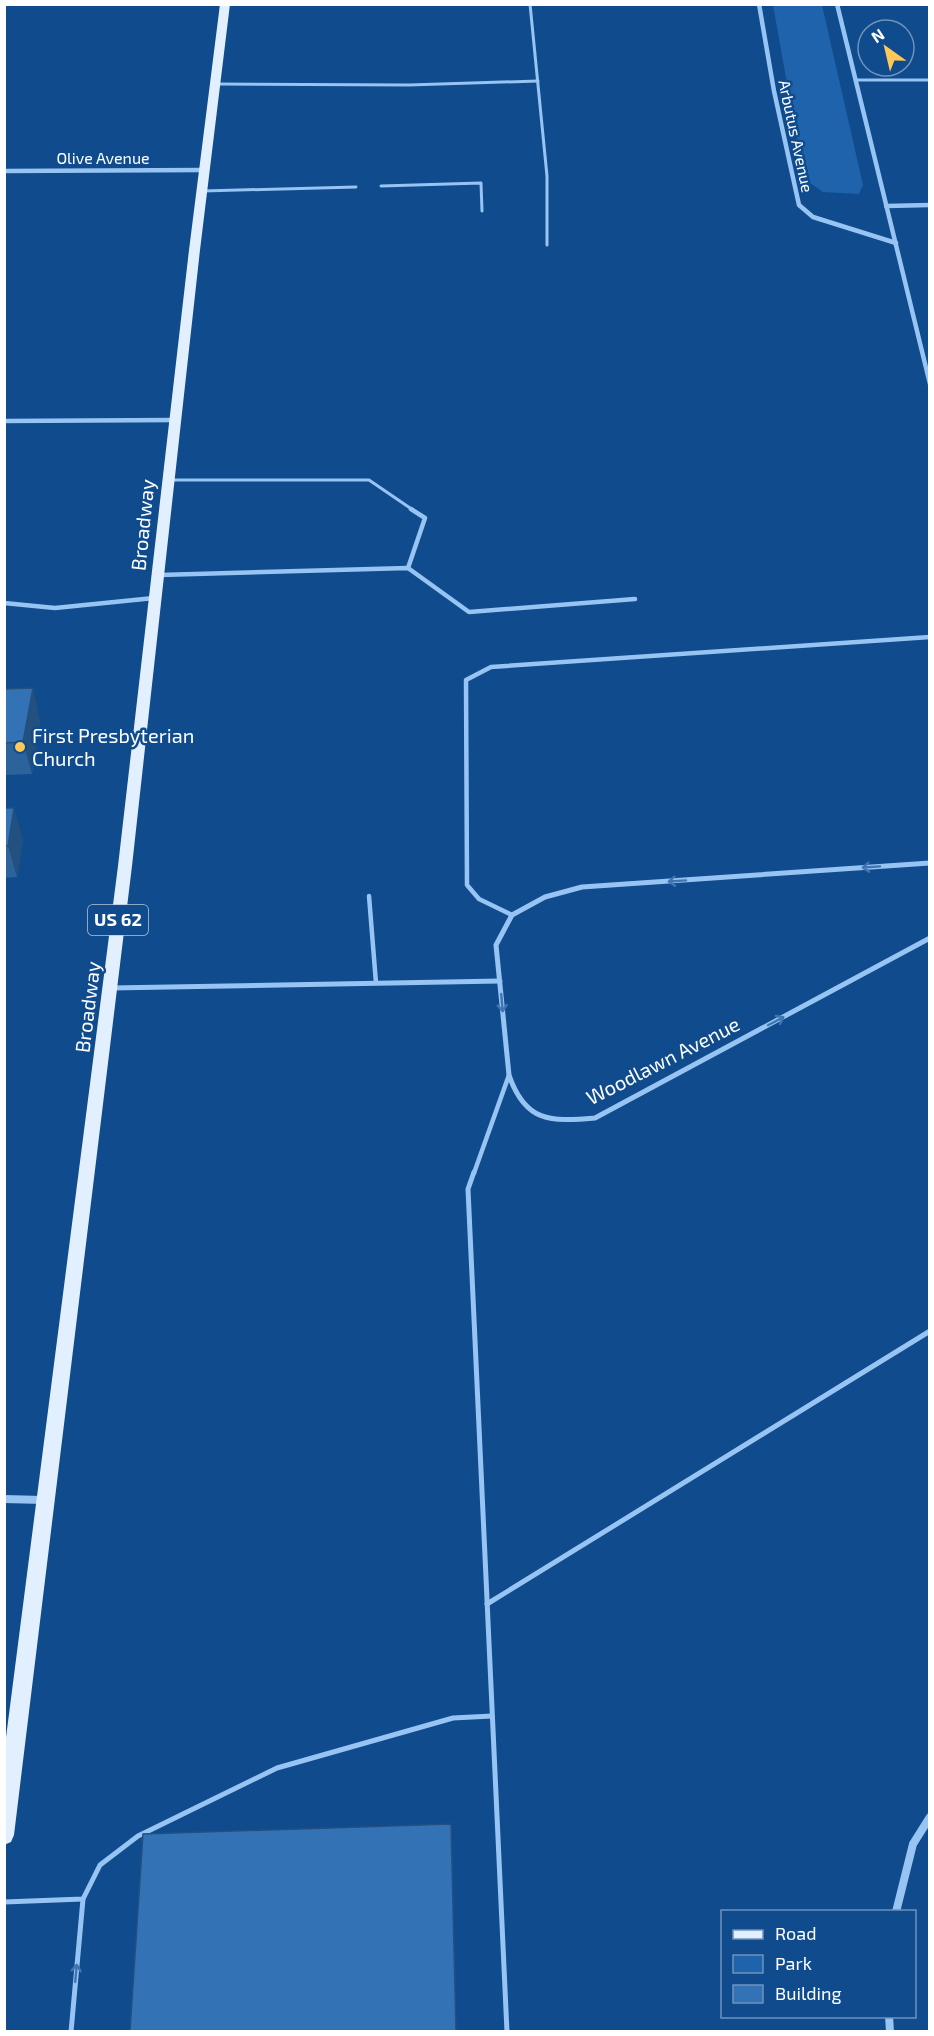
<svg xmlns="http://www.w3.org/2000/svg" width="934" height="2036" font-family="'Exo 2',sans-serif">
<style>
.green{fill:#1e63ab}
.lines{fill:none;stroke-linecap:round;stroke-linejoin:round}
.service-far2{stroke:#97c4f3;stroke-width:3}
.service-far1{stroke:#97c4f3;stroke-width:4.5}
.service{stroke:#97c4f3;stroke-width:5}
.minor-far2{stroke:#97c4f3;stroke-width:4.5}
.minor-far1{stroke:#97c4f3;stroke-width:5}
.minor{stroke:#97c4f3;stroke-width:8}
.primary{fill:#e2efff;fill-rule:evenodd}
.wall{fill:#2c639c}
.shaded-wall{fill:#24507f}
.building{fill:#3373b5;stroke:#24507f;stroke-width:1.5}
.oneway{stroke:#3f75b1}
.poi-dot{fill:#ffc858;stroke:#0f4b8d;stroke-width:2}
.labels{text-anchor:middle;stroke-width:5;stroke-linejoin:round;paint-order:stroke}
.far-street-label{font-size:16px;fill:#fff;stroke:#0f4b8d}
.shield{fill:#0f4b8d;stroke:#b7c9dd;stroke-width:1.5}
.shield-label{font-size:18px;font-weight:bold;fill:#fff}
.street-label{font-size:20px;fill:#fff;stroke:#0f4b8d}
.poi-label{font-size:20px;fill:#fff;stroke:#0f4b8d;text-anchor:start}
</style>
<rect width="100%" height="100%" fill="#0f4b8d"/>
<!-- green -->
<path class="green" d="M773,5H822L863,185L859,194L823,192L804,179Z"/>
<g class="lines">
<!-- service-far2 -->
<g class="service-far2">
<path d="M530,4L547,176V245"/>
<path d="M857,80H930"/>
<path d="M217,84L409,85L538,81"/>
<path d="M381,186L481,183L482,211"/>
<path d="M203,191L356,187"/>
<path d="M171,480H369L413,510"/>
</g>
<!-- service-far1 -->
<g class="service-far1">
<path d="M408,568L425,518L411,509"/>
<path d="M160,575L408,568L469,612L635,599"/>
<path d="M4,603L55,608L154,598"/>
<path d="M369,896L376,983"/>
<path d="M512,915L479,899L467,885L466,680L491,667L930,637"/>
<path d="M474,1173L509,1075"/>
</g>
<!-- service -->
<g class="service">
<path d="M474,1172L468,1189L507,2032"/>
<path d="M487,1604L930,1331"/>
<path d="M4,1902L83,1899L100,1865L138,1836L277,1768L453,1718L492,1716"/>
<path d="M71,2032L83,1899"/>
</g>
<!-- minor-far2 -->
<g class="minor-far2">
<path d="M759,4L774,91L799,205L813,217L896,243"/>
<path d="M837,4L930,384"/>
<path d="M4,171L203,170"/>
<path d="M886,206L930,205"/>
<path d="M4,421L174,420"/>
</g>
<!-- minor-far1 -->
<g class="minor-far1">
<path d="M930,863L582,887L545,897L512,915L496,945L509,1075C525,1122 550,1122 595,1118L930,938"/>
<path d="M111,988L500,981"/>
</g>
<!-- minor -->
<g class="minor">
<path d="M4,1499L43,1500"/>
<path d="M896,1912L913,1844L930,1817"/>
<path d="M889,2016L890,2032"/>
</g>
<!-- primary -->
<path class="primary" d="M220,4H230L200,250L132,866L14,1835L11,1842L4,1845V1753L118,866L189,250Z"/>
</g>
<!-- wall -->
<g class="wall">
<path d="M4,689L40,720L32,774L4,775Z"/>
<path d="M4,808L23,839L17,877L4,878Z"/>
</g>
<!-- shaded-wall -->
<g class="shaded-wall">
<path d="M33,688L40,720L32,774L23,742Z"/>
<path d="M14,808L23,839L17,877L8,846Z"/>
</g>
<!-- building -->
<g class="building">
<path d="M33,688L23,742L4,743V689Z"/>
<path d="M4,808H14L8,846H4Z"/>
<path d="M451,1824L456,2031H130L143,1834Z"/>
</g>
<!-- one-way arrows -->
<defs><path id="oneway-shaft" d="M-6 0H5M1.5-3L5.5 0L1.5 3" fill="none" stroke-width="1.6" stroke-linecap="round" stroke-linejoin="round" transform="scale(1.5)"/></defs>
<g class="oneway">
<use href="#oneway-shaft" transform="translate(871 867) rotate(176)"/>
<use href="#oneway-shaft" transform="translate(677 881) rotate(176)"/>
<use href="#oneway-shaft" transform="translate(502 1003) rotate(85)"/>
<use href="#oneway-shaft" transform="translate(776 1021) rotate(-28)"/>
<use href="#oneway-shaft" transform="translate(76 1973) rotate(-85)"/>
</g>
<!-- markers -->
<circle class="poi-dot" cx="20" cy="747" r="6"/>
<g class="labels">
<!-- far-street labels -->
<g class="far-street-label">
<text transform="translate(796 136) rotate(78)" y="6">Arbutus Avenue</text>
<text x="103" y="164">Olive Avenue</text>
</g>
<!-- shield labels -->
<rect class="shield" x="88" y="905" width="60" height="30" rx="4.5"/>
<g class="shield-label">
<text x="118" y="926">US 62</text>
</g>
<!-- street labels -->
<g class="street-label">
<text transform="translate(143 525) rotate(-84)" y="7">Broadway</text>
<text transform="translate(88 1007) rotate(-83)" y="7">Broadway</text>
<text transform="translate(663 1061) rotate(-27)" y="7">Woodlawn Avenue</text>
</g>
<!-- poi labels -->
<g class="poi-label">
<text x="32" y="743">First Presbyterian<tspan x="32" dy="23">Church</tspan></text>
</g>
</g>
<!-- border -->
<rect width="934" height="2036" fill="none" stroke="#ffffff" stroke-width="12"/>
<!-- legend -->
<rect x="721" y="1910" width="195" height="108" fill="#0f4b8d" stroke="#6f93bb" stroke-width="1.5"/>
<rect x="733" y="1930" width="30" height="9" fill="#e2efff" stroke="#6f93bb" stroke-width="1.5"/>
<text x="775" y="1940" font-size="18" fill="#ffffff">Road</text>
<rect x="733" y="1955" width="30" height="18" fill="#1e63ab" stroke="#6f93bb" stroke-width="1.5"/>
<text x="775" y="1970" font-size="18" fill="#ffffff">Park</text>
<rect x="733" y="1985" width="30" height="18" fill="#3373b5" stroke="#6f93bb" stroke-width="1.5"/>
<text x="775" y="2000" font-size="18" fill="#ffffff">Building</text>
<!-- north arrow -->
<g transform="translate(886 48) rotate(326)"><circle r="28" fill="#0f4b8d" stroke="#6f93bb" stroke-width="1.5"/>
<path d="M0-4.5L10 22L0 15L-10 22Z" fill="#ffc858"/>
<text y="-9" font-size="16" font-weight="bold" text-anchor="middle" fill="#ffffff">N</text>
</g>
</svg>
